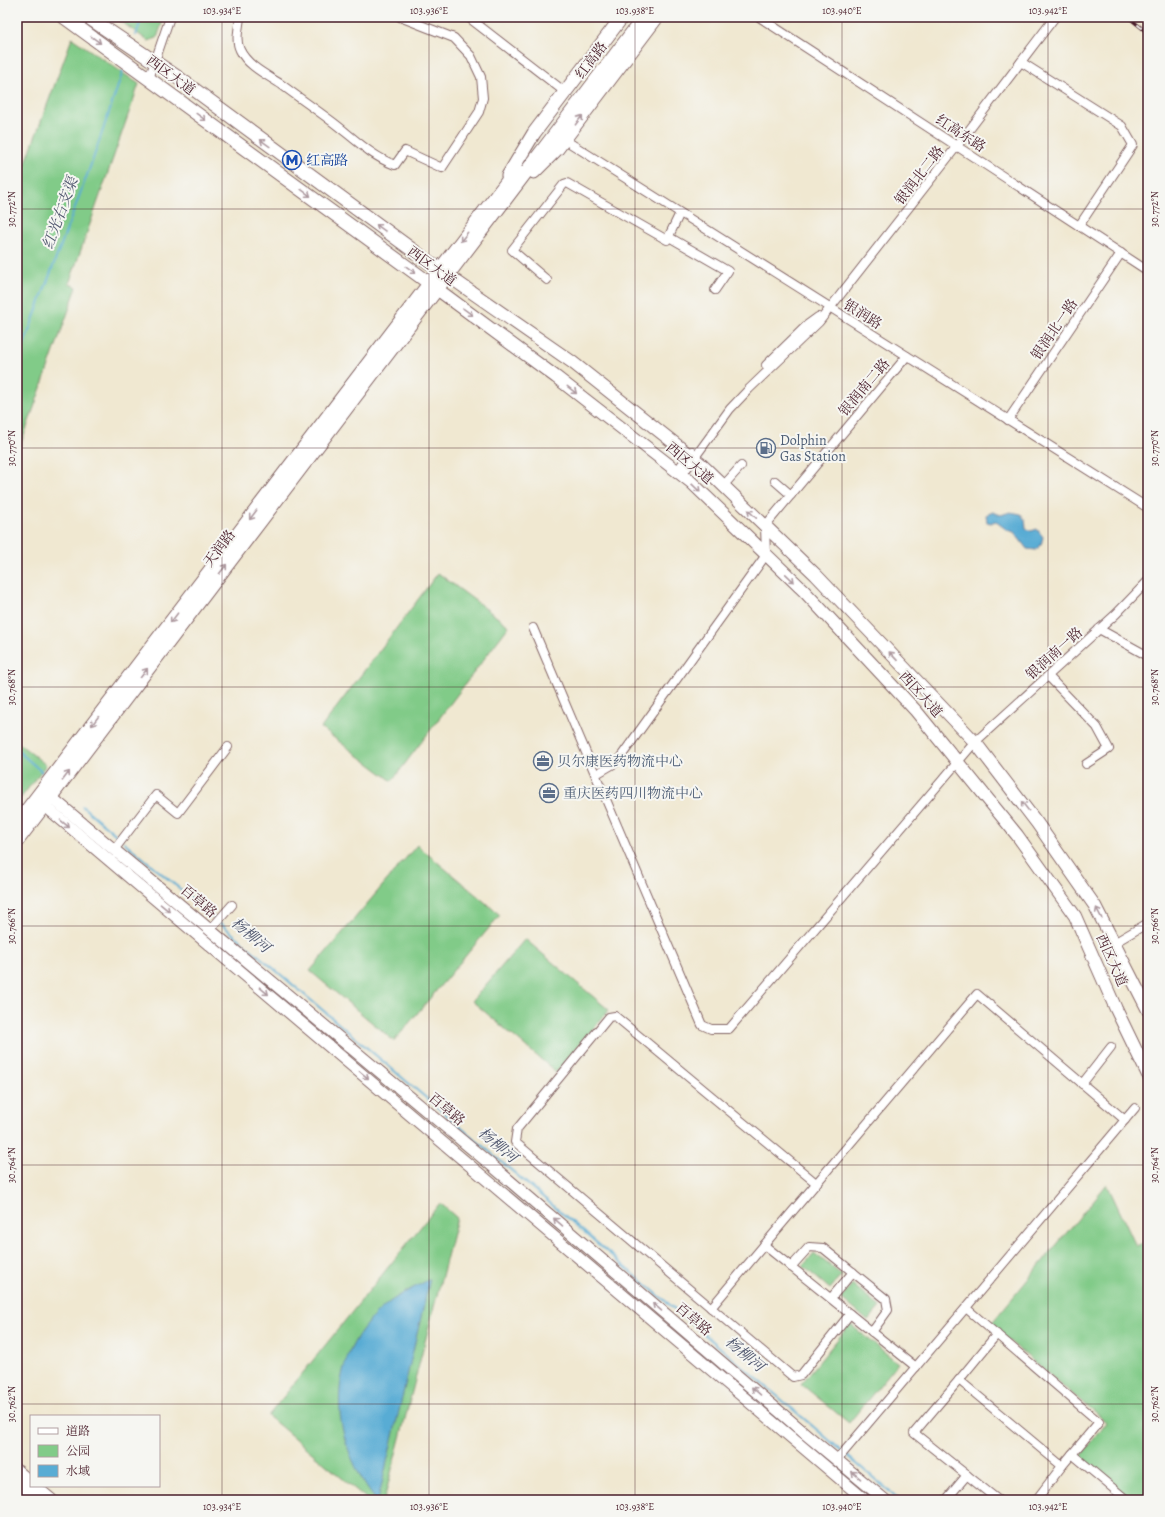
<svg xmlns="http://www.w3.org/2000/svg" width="1165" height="1517" font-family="Alegreya,'Noto Serif SC',serif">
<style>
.green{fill:#81cb88;stroke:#66755a}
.water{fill:#59acd4;stroke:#526680}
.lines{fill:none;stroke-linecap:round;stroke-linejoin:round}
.stream{stroke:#59acd4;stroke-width:2}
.minor-casing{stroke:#846565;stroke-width:10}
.tertiary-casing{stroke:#846565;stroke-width:13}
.secondary-casing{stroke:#846565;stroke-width:14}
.primary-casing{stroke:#846565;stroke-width:15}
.motorway-casing{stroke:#846565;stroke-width:18}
.minor{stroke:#fff;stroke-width:8}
.tertiary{stroke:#fff;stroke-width:11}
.secondary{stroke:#fff;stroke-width:12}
.primary{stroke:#fff;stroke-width:13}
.motorway{stroke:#fff;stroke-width:16}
.rail-casing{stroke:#4a1f2b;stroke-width:3.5}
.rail{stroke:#f6f6f2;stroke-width:2;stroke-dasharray:6;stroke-linecap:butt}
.oneway{stroke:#ae9aa0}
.ticks{fill:none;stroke:#4a1f2b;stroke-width:1;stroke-opacity:0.45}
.labels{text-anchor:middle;stroke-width:4;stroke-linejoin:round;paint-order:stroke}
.street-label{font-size:14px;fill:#4a1f2b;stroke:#f6f6f2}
.transit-label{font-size:14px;fill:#164399;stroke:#f6f6f2;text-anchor:start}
.service-label{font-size:14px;fill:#4e5e75;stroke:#f6f6f2;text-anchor:start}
.water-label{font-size:15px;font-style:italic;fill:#50576f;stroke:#f6f6f2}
.neatline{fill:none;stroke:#4a1f2b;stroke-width:1.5}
.ticks-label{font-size:10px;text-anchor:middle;fill:#4a1f2b}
</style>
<rect width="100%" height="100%" fill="#f6f6f2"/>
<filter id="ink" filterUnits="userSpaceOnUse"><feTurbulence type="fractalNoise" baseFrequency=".025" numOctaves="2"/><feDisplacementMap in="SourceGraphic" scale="8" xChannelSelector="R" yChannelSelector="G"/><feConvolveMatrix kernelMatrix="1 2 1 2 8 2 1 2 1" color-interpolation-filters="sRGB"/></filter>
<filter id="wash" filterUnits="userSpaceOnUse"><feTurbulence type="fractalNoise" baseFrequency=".012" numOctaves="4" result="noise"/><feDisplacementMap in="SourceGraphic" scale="16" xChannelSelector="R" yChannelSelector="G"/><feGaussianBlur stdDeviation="0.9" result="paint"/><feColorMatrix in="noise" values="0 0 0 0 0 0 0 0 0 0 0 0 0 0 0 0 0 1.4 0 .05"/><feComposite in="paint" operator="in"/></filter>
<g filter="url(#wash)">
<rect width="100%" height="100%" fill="#f0e8d1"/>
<!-- green -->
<g class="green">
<path d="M115,17H164L157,38L148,41Z"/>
<path d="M72,38L139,84L69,284L77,287L17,455V186Z"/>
<path d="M438,573L509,626L392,781L321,728Z"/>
<path d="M17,742L46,765L17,803Z"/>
<path d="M417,845L500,915L394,1041L310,971Z"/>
<path d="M525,939L609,1010L556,1072L472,1001Z"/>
<path d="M1107,1184L1136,1246L1148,1241V1500H1130L1080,1458L1106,1422L990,1325Z"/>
<path d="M440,1203L457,1218L384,1500H368L268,1416Z"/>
<path d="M814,1253L842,1275L830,1289L803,1266Z"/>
<path d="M852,1284L880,1307L868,1321L841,1298Z"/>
<path d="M850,1324L898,1363L849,1423L801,1384Z"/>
</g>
<!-- water -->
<g class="water">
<path d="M993,512L1001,515L1010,512L1021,514L1025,520L1026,528L1031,531L1037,529L1043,537L1041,545L1036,550L1027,549L1014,532L1007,530L995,521L991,523L987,522L986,515Z"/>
<path d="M430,1279L378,1500H376C366,1488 359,1475 353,1461C329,1407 336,1350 381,1309C395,1296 414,1288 430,1279Z"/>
</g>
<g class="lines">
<!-- stream -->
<g class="stream">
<path d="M136,35L142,17"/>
<path d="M17,363L93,159L123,71"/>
<path d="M17,750L42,772"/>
<path d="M82,806L121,839"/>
<path d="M124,842L217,920"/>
<path d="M220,923L842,1451"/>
<path d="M845,1454L900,1500"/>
</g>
</g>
</g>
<g filter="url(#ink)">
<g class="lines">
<defs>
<g id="minor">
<path d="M240,17C239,28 235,40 240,50C248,67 269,76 282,85C298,97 314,108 330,120C352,136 369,155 395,165L405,151L442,168L479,112L483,98L481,77L471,56L454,38L400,17"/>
<path d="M468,17L565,92"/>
<path d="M759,17L1148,271"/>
<path d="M1021,62L1122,126L1133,145L1079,226"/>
<path d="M149,79L170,17"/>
<path d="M565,140L1148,508"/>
<path d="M669,237L728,271L715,290"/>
<path d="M547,280L512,250L564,184L567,183L667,240L680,213"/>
<path d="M766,365L807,325L818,317"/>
<path d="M1008,420L1121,253"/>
<path d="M677,471L692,451"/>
<path d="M682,475L730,409L749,389L819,322L957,146L1055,17"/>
<path d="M775,481L791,495"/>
<path d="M723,486L741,466"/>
<path d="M533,628L702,1025L711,1029H729L975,742L1116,614L1148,581"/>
<path d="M1099,629L1148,656"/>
<path d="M1048,676L1097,727L1109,749L1086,764"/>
<path d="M595,773H598L617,762L766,555L765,526L907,356"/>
<path d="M114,850L156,795L178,813L228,747"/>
<path d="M210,930L232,905"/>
<path d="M1114,943L1148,923"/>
<path d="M1082,1084L1111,1047"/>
<path d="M816,1183L615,1016L609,1017L517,1129L515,1142L793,1377L801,1375L850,1314"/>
<path d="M791,1267L809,1247L823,1248L886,1299L888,1310L872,1332"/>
<path d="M831,1298L853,1272"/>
<path d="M711,1308L764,1245"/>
<path d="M966,1308L1099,1422L1062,1466L959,1380L997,1334"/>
<path d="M916,1367L764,1245L977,994L1125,1120"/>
<path d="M959,1380L914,1433L998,1500"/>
<path d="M1072,1454L1127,1500"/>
<path d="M837,1460L1135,1108"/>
<path d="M946,1500L967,1475"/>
<path d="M1036,1500L1062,1466"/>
</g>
<g id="tertiary">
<path d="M45,792L490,1164L808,1436L885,1500"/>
<path d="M38,800L865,1500"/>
</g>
<g id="secondary">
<path d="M447,275L572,362L702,465L816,575L975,742L1037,823L1095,906L1148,1010"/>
<path d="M437,289L556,377L691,482L804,591L916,711L1017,835L1075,916L1116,1009L1148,1075"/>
<path d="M17,1471L31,1483"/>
<path d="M17,1485L34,1500"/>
<path d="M34,1486L51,1500"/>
</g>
<g id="primary">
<path d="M64,17L436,288"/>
<path d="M88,17L180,79L445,274"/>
<path d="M534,172L557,149L657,17"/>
<path d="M508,176L534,133L622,17"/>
<path d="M17,823L516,170"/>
<path d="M17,841L644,17"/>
</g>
<path id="motorway" d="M17,1499L18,1500"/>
</defs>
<!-- minor casing -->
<use href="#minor" class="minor-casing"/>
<!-- tertiary casing -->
<use href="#tertiary" class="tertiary-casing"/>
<!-- secondary casing -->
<use href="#secondary" class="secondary-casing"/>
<!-- primary casing -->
<use href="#primary" class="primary-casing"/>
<!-- motorway casing -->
<use href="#motorway" class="motorway-casing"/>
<!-- minor -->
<use href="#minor" class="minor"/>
<!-- tertiary -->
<use href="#tertiary" class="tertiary"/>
<!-- secondary -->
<use href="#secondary" class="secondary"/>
<!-- primary -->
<use href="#primary" class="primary"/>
<!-- motorway -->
<use href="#motorway" class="motorway"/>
<defs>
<path id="rail" d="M1128,17L1148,33"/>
</defs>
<!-- rail casing -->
<use href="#rail" class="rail-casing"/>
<!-- rail -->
<use href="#rail" class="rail"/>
</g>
<!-- one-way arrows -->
<defs><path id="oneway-shaft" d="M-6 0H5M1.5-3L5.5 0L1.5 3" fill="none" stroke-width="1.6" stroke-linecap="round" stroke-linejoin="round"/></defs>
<g class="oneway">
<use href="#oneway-shaft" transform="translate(96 40) rotate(36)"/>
<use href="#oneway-shaft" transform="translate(201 117) rotate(36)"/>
<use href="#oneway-shaft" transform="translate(579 120) rotate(-53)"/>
<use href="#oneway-shaft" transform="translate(265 143) rotate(-144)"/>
<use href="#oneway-shaft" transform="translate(306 193) rotate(36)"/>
<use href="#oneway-shaft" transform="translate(381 228) rotate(-144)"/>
<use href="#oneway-shaft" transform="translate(464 237) rotate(128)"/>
<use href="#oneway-shaft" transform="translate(411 270) rotate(36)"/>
<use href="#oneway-shaft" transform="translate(468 312) rotate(36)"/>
<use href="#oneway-shaft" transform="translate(572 390) rotate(38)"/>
<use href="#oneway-shaft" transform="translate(696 488) rotate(44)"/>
<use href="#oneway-shaft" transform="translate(752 514) rotate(-136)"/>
<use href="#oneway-shaft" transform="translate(253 515) rotate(127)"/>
<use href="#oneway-shaft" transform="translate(223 569) rotate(-53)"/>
<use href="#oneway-shaft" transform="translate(790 578) rotate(44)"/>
<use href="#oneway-shaft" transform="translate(174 618) rotate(127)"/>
<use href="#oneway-shaft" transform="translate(893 656) rotate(-133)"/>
<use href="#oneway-shaft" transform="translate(144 673) rotate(-53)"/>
<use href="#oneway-shaft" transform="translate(95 721) rotate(127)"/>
<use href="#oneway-shaft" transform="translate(66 776) rotate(-53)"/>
<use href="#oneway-shaft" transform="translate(1025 806) rotate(-128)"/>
<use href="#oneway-shaft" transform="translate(65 824) rotate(40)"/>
<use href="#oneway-shaft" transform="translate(165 908) rotate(40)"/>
<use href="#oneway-shaft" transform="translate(1099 913) rotate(-117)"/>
<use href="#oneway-shaft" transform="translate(264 991) rotate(40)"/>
<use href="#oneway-shaft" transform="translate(364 1075) rotate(40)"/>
<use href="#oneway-shaft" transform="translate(558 1222) rotate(-139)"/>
<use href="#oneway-shaft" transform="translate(657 1307) rotate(-139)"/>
<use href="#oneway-shaft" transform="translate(756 1391) rotate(-139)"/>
<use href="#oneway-shaft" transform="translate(856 1475) rotate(-140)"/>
</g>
</g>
<!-- ticks -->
<path class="ticks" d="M222,17V1500M429,17V1500M635,17V1500M842,17V1500M1048,17V1500M17,209H1148M17,448H1148M17,687H1148M17,926H1148M17,1165H1148M17,1404H1148"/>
<!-- icons -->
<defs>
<symbol id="metro-ring" viewBox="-11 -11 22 22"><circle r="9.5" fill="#f6f6f2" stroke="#1a4fb4" stroke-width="1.5"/><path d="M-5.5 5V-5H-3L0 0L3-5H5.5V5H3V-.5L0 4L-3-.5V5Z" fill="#1a4fb4"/></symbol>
<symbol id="fuel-ring" viewBox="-11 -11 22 22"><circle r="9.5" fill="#f6f6f2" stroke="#5c6f8a" stroke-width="1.5"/><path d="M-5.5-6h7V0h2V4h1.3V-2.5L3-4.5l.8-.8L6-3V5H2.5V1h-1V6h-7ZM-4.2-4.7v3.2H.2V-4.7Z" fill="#5c6f8a"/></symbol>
<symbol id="office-ring" viewBox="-11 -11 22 22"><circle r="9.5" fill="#f6f6f2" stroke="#5c6f8a" stroke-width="1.5"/><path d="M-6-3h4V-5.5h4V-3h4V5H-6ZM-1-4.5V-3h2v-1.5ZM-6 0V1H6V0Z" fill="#5c6f8a"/></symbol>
</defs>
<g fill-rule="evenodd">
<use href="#metro-ring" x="281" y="149" width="22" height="22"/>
<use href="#fuel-ring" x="755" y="437" width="22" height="22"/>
<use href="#office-ring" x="532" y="750" width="22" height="22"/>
<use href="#office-ring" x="538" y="782" width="22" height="22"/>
</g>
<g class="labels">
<!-- street labels -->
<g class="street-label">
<text transform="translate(591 60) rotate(-53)" y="5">红高路</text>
<text transform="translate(171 75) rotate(36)" y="5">西区大道</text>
<text transform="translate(961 133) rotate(33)" y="5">红高东路</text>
<text transform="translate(919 175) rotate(-52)" y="5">银润北二路</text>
<text transform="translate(432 266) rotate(36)" y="5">西区大道</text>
<text transform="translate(863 314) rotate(32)" y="5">银润路</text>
<text transform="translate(1054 329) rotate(-56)" y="5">银润北一路</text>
<text transform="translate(864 387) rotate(-50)" y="5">银润南二路</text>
<text transform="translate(690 463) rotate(40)" y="5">西区大道</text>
<text transform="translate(219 548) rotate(-53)" y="5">天润路</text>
<text transform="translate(1054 653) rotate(-42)" y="5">银润南一路</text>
<text transform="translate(921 694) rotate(48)" y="5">西区大道</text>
<text transform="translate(199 901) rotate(40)" y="5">百草路</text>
<text transform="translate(1112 960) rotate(66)" y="5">西区大道</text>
<text transform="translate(447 1109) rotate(40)" y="5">百草路</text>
<text transform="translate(694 1319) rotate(41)" y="5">百草路</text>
</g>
<!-- transit labels -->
<g class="transit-label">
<text x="306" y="165">红高路</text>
</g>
<!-- service labels -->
<g class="service-label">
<text x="780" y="445">Dolphin<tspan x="780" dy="16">Gas Station</tspan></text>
<text x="557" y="766">贝尔康医药物流中心</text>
<text x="563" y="798">重庆医药四川物流中心</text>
</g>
<!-- water labels -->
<g class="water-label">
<text transform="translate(60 213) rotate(-70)" y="5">红光右支渠</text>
<text transform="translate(251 935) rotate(40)" y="5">杨柳河</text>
<text transform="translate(498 1145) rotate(40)" y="5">杨柳河</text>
<text transform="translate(745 1354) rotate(40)" y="5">杨柳河</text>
</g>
</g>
<!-- margin -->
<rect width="1165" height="1517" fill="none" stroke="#f6f6f2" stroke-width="44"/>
<!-- legend -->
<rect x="30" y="1415" width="130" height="72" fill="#f6f6f2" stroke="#b1a0a2"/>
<rect x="38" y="1428" width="20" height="6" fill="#ffffff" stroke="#b1a0a2"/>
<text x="66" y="1435" font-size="12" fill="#4a1f2b">道路</text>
<rect x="38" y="1445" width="20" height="12" fill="#81cb88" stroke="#b1a0a2"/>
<text x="66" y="1455" font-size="12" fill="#4a1f2b">公园</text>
<rect x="38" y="1465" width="20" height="12" fill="#59acd4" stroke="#b1a0a2"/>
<text x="66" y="1475" font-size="12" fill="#4a1f2b">水域</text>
<rect x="22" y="22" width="1121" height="1473" class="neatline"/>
<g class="ticks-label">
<text x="222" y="14">103.934°E</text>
<text x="429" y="14">103.936°E</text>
<text x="635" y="14">103.938°E</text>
<text x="842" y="14">103.940°E</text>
<text x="1048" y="14">103.942°E</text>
<text transform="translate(11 209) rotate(-90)" y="4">30.772°N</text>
<text transform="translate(1154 209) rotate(-90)" y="4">30.772°N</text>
<text transform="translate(11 448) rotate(-90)" y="4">30.770°N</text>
<text transform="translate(1154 448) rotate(-90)" y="4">30.770°N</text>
<text transform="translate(11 687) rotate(-90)" y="4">30.768°N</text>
<text transform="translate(1154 687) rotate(-90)" y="4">30.768°N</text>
<text transform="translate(11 926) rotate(-90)" y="4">30.766°N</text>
<text transform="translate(1154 926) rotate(-90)" y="4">30.766°N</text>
<text transform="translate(11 1165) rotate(-90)" y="4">30.764°N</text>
<text transform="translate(1154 1165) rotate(-90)" y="4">30.764°N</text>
<text transform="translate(11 1404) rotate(-90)" y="4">30.762°N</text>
<text transform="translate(1154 1404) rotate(-90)" y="4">30.762°N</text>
<text x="222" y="1510">103.934°E</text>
<text x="429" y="1510">103.936°E</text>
<text x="635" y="1510">103.938°E</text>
<text x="842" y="1510">103.940°E</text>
<text x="1048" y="1510">103.942°E</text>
</g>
</svg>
